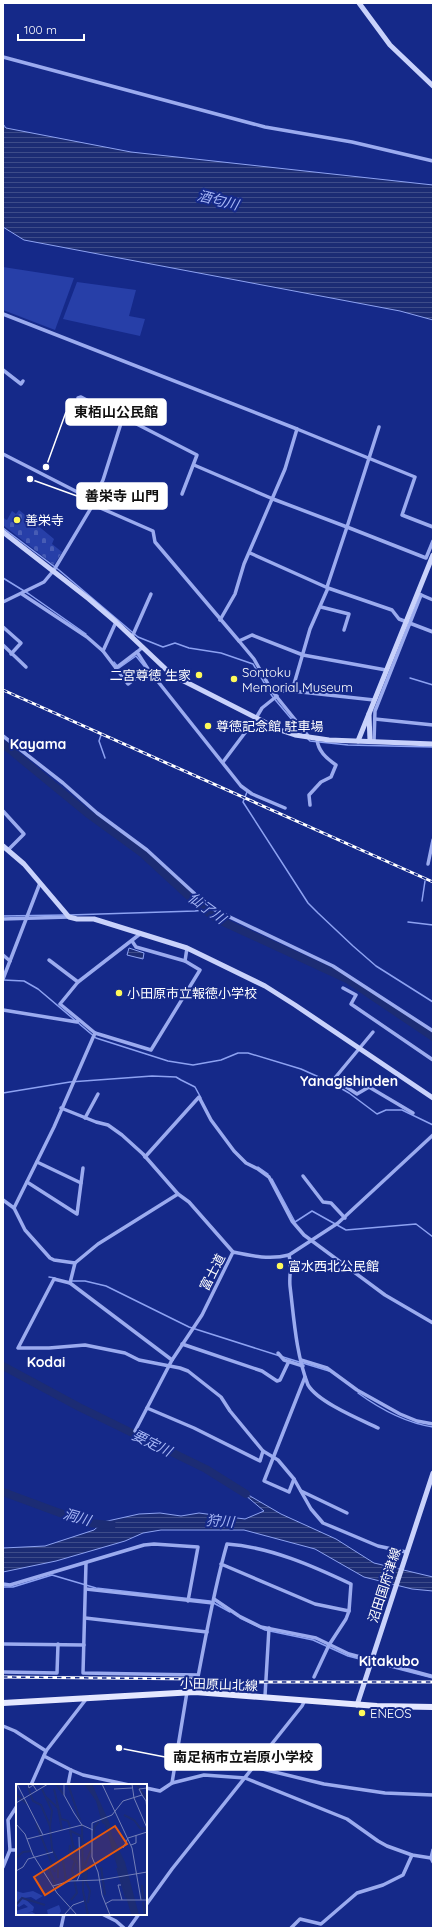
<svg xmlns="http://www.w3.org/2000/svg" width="436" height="1931" font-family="Quicksand,'Noto Sans JP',sans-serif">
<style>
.green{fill:#273fa8}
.cemetery{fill:url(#cemetery-stones)}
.water{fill:url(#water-rules);stroke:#8da2f2}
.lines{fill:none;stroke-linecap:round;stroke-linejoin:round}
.stream{stroke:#8da2f2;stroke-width:1.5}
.river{stroke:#1c2c74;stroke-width:8}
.street{stroke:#9babef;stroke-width:3.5}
.secondary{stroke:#c9d2fb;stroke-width:5}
.primary{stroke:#e4e7ff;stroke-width:6}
.rail-casing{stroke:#fff;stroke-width:3}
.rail{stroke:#152989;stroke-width:1.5;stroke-dasharray:4.5;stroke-linecap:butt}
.poi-dot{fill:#fffa5a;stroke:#152989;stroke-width:1.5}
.labels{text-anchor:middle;stroke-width:4;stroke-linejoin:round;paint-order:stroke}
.poi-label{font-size:13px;fill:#fff;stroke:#152989;text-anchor:start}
.street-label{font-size:13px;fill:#fff;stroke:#152989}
.water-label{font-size:14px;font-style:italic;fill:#a7b7f7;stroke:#152989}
.neighbourhood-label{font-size:14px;font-weight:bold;fill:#fff;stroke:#152989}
.inset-river{fill:none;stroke:#1c2c74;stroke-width:2}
.inset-road{fill:none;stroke:#737fb8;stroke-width:1}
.view{fill:#e8590c;fill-opacity:0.15;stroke:#e8590c;stroke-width:2}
.inset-edge{fill:none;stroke:#fff;stroke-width:2}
.leader{fill:none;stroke:#fff;stroke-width:1.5}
.callout-dot{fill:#fff;stroke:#152989;stroke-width:1.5}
.callout{fill:#fff;stroke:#fff;stroke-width:1.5}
.callout-label{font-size:14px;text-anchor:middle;font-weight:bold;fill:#111}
</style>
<defs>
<pattern id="cemetery-stones" width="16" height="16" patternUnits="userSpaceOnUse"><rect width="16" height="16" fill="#273fa8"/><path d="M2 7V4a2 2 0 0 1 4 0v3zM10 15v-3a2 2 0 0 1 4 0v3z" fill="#475cb5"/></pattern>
<pattern id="water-rules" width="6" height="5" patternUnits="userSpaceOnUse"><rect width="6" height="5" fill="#1c2c74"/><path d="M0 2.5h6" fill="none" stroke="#3e4c89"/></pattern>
</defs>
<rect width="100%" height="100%" fill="#152989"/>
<!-- green -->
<g class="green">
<path d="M3,267L74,278L55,330L3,310Z"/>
<path d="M77,282L136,290L129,316L145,319L140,336L63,319Z"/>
</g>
<!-- cemetery -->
<path class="cemetery" d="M19,510L54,539L52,544L62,552L54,565L3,525V518L7,520L12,511L16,514Z"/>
<!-- water -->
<g class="water">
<path d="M3,124L6,128L131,152L433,185V320L400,311L24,240L3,227Z"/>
<path d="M129,948L144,953L143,959L127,955Z"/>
<path d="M238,1489L281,1514L336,1539L374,1563L433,1577V1591L412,1589L364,1577L315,1549L244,1530H161L143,1533L125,1541L56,1561L3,1572V1548L45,1546L94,1530L103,1522L139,1514L160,1513L181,1516L199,1513L245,1519L264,1511Z"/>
</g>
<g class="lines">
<!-- stream -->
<g class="stream">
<path d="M3,528L59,570L138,637L163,647L175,643L189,648L221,653L253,664L272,696L304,734"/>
<path d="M3,578L29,594L86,634"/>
<path d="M114,662L119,668L136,656L144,666"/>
<path d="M410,678L433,685"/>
<path d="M101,735L99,741L105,758"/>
<path d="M308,739L310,741L348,745L433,747"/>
<path d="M247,792L243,802L308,903L318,913L353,946L376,966L433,1002"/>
<path d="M422,901L425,881"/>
<path d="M69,915L195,911L204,910"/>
<path d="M3,916L65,915"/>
<path d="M408,922L433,925"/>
<path d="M3,980L24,981L38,989L96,1038L168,1061L193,1065L221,1060L238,1053H248L301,1069L330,1082L349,1093L377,1114L386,1110H402L433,1125"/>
<path d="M3,1093L70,1082L152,1076L176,1077L181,1080L195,1087L201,1098"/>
<path d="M258,1167L268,1174"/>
<path d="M272,1179L295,1222L312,1211L346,1230L416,1224L433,1237"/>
<path d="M49,1277L55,1278"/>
<path d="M70,1281H85L106,1286L189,1327L280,1356"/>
<path d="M283,1357L329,1371"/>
<path d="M358,1393C380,1409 406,1423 433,1427"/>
<path d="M3,1587H13L52,1575L96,1588L210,1601L230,1612"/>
<path d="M240,1618L265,1630L313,1640L348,1656L433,1678"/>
</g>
<!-- river -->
<g class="river">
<path d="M3,744L87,813L142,853L204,910L219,920L347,979L433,1037"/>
<path d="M3,1366L79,1407L206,1469L246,1494"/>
<path d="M3,1492L87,1523L112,1525"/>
</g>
<!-- street -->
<g class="street">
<path d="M3,57L265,127L352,142L433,161"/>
<path d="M3,314L297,429"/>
<path d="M3,370L21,384L23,381"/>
<path d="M78,398L81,397L121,418"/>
<path d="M3,454L93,500"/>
<path d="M194,465L273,499L347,527L379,427"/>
<path d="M94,503L93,500L103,480L123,417L197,455L182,494"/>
<path d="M250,553L328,588L392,610L399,619L433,632"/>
<path d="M327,587L347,527L426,558L433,541"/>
<path d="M22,594L87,637L103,651L128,684L148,669"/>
<path d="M419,594L433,600"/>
<path d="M3,602L44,582L54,570L94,503L98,507L153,531L155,542L239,641L252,635L303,655L386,670"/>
<path d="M321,607L349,614L344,630"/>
<path d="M220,620L235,594L244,564L285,469L297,429L415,477L402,515L433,527"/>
<path d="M3,627L21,643L11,654"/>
<path d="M132,637L151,594"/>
<path d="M239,641L254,659L272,691H292L374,700"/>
<path d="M3,645L26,667"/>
<path d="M143,647L137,652L148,669L241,786L252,794L285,808"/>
<path d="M103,651L116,622"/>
<path d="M116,668L137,652"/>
<path d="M272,691L309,737"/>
<path d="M292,691L310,629L328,588"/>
<path d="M375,719L433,725"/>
<path d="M3,736L63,783L97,813L147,850L195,894L215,910L333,966L433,1031"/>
<path d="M374,742L375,711L421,595"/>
<path d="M223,762L256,718L262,708L277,696"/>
<path d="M310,805L309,795L321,782L331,777L336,765C326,758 318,751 317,739"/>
<path d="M3,811L24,834L8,850"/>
<path d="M428,864L433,840"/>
<path d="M3,919L69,917"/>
<path d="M3,955L10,961"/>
<path d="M49,960L78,982"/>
<path d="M185,961L187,948"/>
<path d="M3,979L40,883"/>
<path d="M343,988L356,995L351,1004L433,1060"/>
<path d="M3,1010L77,1022L79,1020"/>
<path d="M373,1032L334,1079L357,1094L369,1087L413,1113"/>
<path d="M95,1033L151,1050L200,970L185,961L136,947L132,941"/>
<path d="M61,1108L96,1122L108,1125L122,1135L143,1154L178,1194L189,1202L233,1252"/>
<path d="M85,1118L98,1094"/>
<path d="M145,1157L199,1097L211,1120L234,1151L246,1163L258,1169L269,1177L292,1221L304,1235L385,1295L433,1323"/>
<path d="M37,1162L81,1183"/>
<path d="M303,1176L323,1202L331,1203L345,1218"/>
<path d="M27,1182L77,1214L83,1168"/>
<path d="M3,1200L14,1208L54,1127L95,1033L60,1004L78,982L140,934"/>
<path d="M14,1208L25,1230L50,1258L54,1260L75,1263L98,1244L178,1194"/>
<path d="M289,1255C292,1266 289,1276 290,1286C294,1319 296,1354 308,1385C318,1402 359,1419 378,1428"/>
<path d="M70,1283L75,1263"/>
<path d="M182,1344L262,1371L277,1381L280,1380L289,1361"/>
<path d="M278,1353L284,1360L303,1366"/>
<path d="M172,1360L70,1283L54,1279L18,1348H49L85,1345L125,1353L139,1360L180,1368L188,1371L221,1397L230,1411L263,1451L278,1460L294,1479L311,1509L323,1523L378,1546L406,1552"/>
<path d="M301,1360L327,1368L357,1390L400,1414L417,1421L433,1424"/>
<path d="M147,1408L194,1428L260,1461L263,1451"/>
<path d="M135,1431L172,1360L202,1315L233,1252C252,1256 270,1260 289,1255L338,1223L433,1135"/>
<path d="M294,1479L289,1492L264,1481L305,1377"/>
<path d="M301,1491L347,1513"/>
<path d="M86,1563L83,1673L198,1675"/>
<path d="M3,1584L10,1585L144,1545L154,1544L198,1547L188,1601"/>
<path d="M86,1589L213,1603"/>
<path d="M214,1599L239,1616L261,1627L316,1638L349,1654L431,1676"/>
<path d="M85,1618L207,1632"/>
<path d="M3,1644L84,1645"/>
<path d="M3,1672L57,1673L58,1644"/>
<path d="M314,1677L329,1645L346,1619L349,1611"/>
<path d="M195,1692C205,1642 213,1592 227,1544C270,1547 313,1566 351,1584L349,1611L315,1604L221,1564"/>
<path d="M265,1696L269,1628"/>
<path d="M3,1726L15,1731L46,1751"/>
<path d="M44,1756L71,1770L83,1775L129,1785"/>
<path d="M254,1767L324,1784L385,1793L433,1795"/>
<path d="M172,1783L187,1692"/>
<path d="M31,1785L46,1751L87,1698"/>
<path d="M68,1785L71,1770"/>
<path d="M146,1788L160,1791L172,1783L204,1775L245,1778L347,1819L378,1841L387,1846L412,1855L431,1858L433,1862"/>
<path d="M10,1850H17"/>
<path d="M431,1858L433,1850"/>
<path d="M3,1867L10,1850L8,1820L17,1806"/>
<path d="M146,1905L172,1869L302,1706L305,1700"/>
<path d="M102,1914L116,1921L124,1928"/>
<path d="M61,1928L64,1914"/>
<path d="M129,1928L139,1914"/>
<path d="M291,1928L300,1919L321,1924L357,1893L383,1885L403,1875L412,1855"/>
</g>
<!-- secondary -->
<g class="secondary">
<path d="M359,3L390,45L433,86"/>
<path d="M3,532L89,599L116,622L172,675L280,730L295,735L329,740L433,744"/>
<path d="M369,714L370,741"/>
<path d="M358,741L433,555"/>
<path d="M3,846L24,864L69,917L77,919H94L187,948L265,986L295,1005L433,1098"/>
<path d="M357,1705L433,1473"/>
</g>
<!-- primary -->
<path class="primary" d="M3,1703L195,1692L377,1706L433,1707"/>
<defs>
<g id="rail">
<path d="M3,690L433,882"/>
<path d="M3,1677L197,1679L234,1682H433"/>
</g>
</defs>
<!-- rail casing -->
<use href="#rail" class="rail-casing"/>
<!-- rail -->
<use href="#rail" class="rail"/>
</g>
<!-- markers -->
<g class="poi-dot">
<circle cx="17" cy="520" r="4"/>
<circle cx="199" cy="675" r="4"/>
<circle cx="234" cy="679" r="4"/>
<circle cx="208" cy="726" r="4"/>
<circle cx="119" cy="993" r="4"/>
<circle cx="280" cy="1266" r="4"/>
<circle cx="362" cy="1713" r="4"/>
</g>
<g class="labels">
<!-- poi labels -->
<g class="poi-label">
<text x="25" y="525">善栄寺</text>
<text x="242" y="677">Sontoku<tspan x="242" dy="15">Memorial Museum</tspan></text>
<text x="191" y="680" text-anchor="end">二宮尊徳 生家</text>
<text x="216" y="731">尊徳記念館 駐車場</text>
<text x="127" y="998">小田原市立報徳小学校</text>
<text x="288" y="1271">富水西北公民館</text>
<text x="370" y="1718">ENEOS</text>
</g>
<!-- street labels -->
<g class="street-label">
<text transform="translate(212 1272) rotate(-63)" y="5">富士道</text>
<text transform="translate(384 1585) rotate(-72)" y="5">沼田国府津線</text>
<text transform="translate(219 1684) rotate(2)" y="5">小田原山北線</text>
</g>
<!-- water labels -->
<g class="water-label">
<text transform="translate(218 200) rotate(14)" y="5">酒匂川</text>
<text transform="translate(207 908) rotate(36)" y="5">仙了川</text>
<text transform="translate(152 1443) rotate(26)" y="5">要定川</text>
<text transform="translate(77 1517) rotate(16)" y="5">洞川</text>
<text transform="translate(220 1521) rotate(4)" y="5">狩川</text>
</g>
<!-- neighbourhood labels -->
<g class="neighbourhood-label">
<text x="38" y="749">Kayama</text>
<text x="349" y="1086">Yanagishinden</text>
<text x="46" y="1367">Kodai</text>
<text x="389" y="1666">Kitakubo</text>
</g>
</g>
<!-- overview -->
<g transform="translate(16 1784)">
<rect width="131" height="131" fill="#152989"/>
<path d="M0,107L7,109L17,107L27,112L20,116L15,113L8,114L18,123L17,127L11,129L16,128L21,131H0V127L12,123L8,120L3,123L0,121ZM43,121L45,127L43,131H32L31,126Z" fill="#273fa8"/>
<path d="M68,0H76L94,40L96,51L109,78L123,131L115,130L89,41L86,39L80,17Z" fill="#1c2c74"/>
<path class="inset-river" d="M40,0L48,11M52,0L64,36M120,0L131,15M12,3L17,17L25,21L34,42L36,65L42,77V94M26,5L36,27L34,42M38,5L45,35L52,37L54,43M0,10L11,20M29,12L42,24L46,46M108,31L118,36L124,44L129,45M20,39L39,88M66,40L67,107L72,131M54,46L57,61L63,69M55,47L65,52L68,60M77,52L79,42L83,38M54,61L53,71L59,77L56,86L61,109L55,116M57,61L63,88M0,74L7,68L16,67M47,77L50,96M32,83L39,100M71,83L70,98L74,107L72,119M85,83L89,111M101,84L110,114M69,96V81L75,66M126,101L127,115M127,118L129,131M0,121L6,114L29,121"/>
<path class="inset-road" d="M1,0L27,51M12,0L13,4L17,1L21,7M48,0V11L58,29L66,41L77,46M86,0L116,64L125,116M116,0L118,14L131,44M98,5L116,4M126,11L130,17L131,26M0,19L32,0M0,40L9,50L17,71L41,109L61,131M11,55L66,41M115,61L120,59V51M107,64L112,54L131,48M0,87L7,83L12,75L37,68M84,96L131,88M61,97L64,90L63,53M105,101H102L106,116M37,102L54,97L84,96M89,120L96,116H131M48,131L57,121L68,117M94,131L86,111L82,88L76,73V39L96,31L107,17L126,11L123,5L131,4"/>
<path class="view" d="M99,42L111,60L29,111L18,93Z"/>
<rect width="131" height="131" class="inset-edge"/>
</g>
<!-- callouts -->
<path class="leader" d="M46 467L66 412M30 479L77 496M119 1748L165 1757"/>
<g class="callout-dot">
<circle cx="46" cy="467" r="4"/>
<circle cx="30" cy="479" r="4"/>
<circle cx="119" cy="1748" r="4"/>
</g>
<g class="callout">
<rect x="66" y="399" width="100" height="26" rx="4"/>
<rect x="77" y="483" width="90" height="26" rx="4"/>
<rect x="165" y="1744" width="156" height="26" rx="4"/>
</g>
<g class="callout-label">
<text x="116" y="417">東栢山公民館</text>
<text x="122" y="501">善栄寺 山門</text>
<text x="243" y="1762">南足柄市立岩原小学校</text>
</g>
<!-- border -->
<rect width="436" height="1931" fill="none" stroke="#ffffff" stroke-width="8"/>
<!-- scale -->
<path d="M18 34v6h66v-6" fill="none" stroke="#ffffff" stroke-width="2"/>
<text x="24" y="34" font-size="12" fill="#ffffff" stroke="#152989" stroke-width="3" paint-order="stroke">100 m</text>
</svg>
